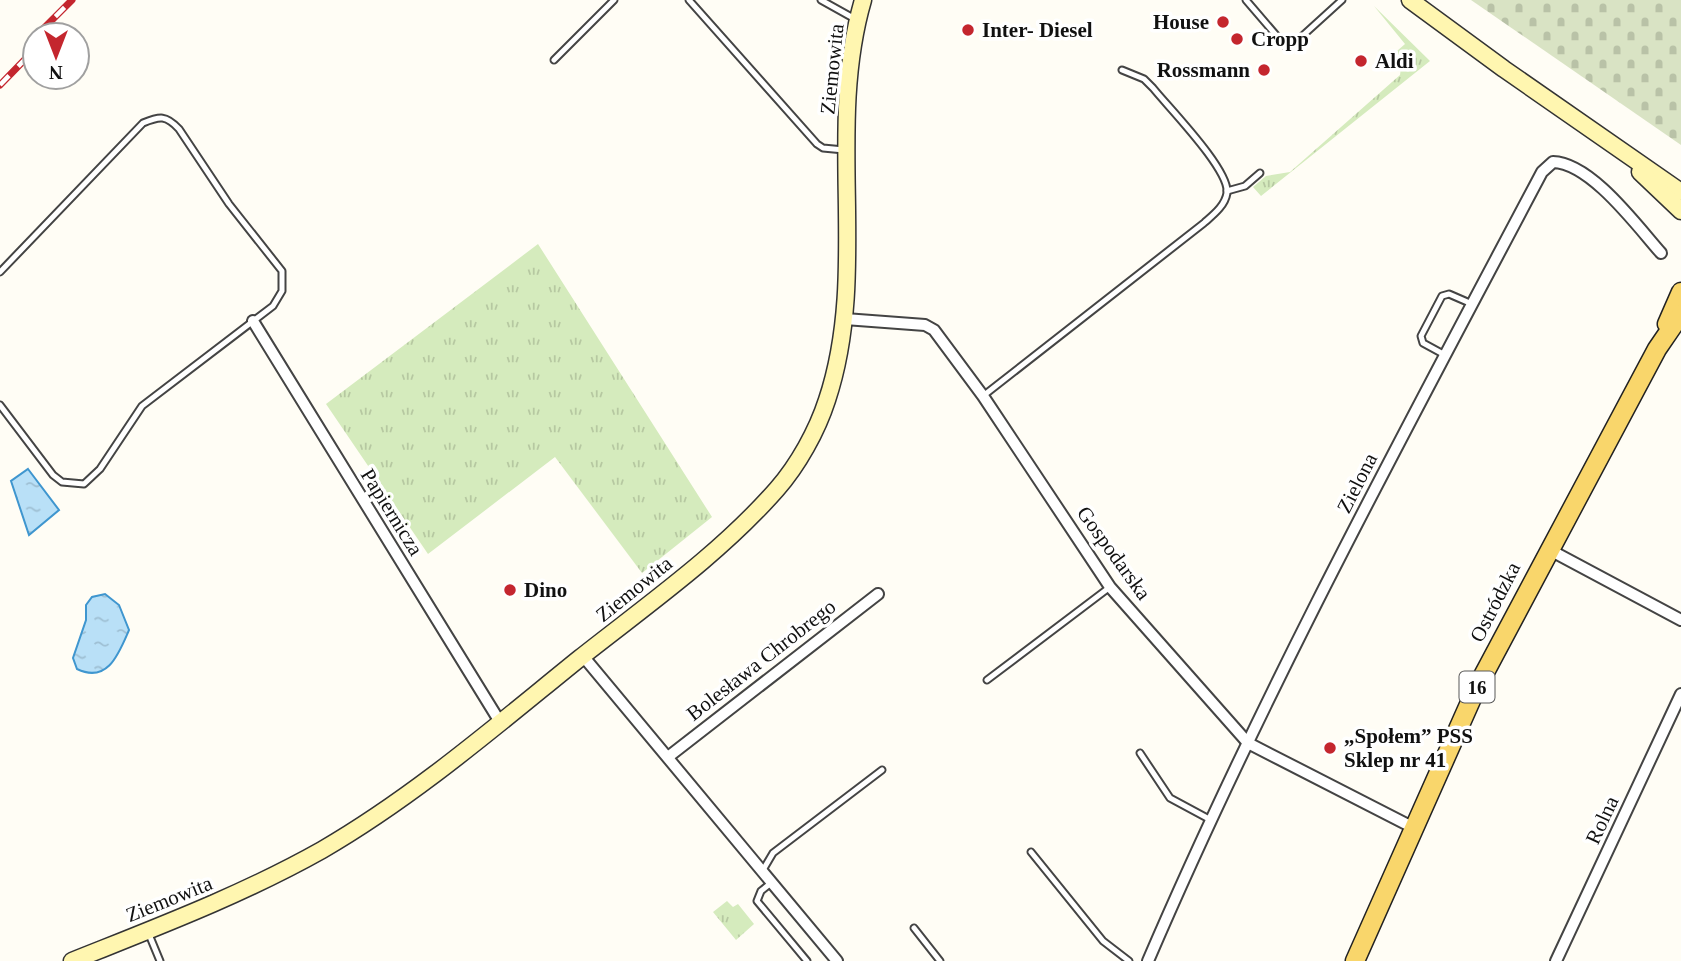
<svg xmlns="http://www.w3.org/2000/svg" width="1681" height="961" font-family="Georgia,serif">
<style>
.grass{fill:url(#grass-tufts)}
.cemetery{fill:url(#cemetery-stones)}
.water{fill:url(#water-ripples);stroke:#3f96cf;stroke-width:2}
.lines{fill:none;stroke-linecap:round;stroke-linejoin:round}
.lane-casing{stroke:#444;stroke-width:9}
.street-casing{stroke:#444;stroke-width:14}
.secondary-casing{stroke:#333;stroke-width:19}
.primary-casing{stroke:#222;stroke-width:21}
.lane{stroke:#fff;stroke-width:5}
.street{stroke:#fff;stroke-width:10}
.secondary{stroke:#fff6b0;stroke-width:16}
.primary{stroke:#f9d66b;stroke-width:18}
.rail-casing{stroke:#c4262e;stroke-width:7}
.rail{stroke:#fff;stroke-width:4.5;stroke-dasharray:13;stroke-linecap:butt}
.poi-dot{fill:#c4262e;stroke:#fff;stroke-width:2.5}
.labels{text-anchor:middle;stroke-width:7;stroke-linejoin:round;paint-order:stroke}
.shield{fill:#fff;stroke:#585858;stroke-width:2}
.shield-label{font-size:19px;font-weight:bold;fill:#111}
.poi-label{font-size:21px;font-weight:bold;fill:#111;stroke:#fff;text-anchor:start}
.street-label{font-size:21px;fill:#111;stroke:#fff}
</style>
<defs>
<pattern id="grass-tufts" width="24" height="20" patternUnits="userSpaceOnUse" patternTransform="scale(1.75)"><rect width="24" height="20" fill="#d5ebbd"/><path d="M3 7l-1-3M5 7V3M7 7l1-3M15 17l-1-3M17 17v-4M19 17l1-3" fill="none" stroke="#b6c8a1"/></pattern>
<pattern id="cemetery-stones" width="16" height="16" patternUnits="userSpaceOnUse" patternTransform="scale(1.75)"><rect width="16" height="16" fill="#d9e3c4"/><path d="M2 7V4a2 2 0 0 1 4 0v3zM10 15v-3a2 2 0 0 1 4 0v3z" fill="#b9c2a7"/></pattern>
<pattern id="water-ripples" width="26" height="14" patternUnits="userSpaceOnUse" patternTransform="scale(1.75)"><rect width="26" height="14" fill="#b9e0f7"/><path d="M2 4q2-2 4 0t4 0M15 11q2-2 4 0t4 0" fill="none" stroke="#9ebfd3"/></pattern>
</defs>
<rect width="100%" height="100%" fill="#fffdf5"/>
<!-- grass -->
<g class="grass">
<path d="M1374,6L1430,61L1261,196L1253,187L1266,176L1290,172L1400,75L1402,61L1397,51L1405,44Z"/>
<path d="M538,244L712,517L642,573L555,457L428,554L326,404Z"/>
<path d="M727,901L733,907L738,904L754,924L736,940L713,912Z"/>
</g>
<!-- cemetery -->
<path class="cemetery" d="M1471,0H1681V145Z"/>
<!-- water -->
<g class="water">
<path d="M28,469L59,510L29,535L11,481Z"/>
<path d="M105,594L119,605L129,630C119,653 108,684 77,669L73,658L86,620V605L92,597Z"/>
</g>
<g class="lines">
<defs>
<g id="lane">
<path d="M689,0L817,144L823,148L844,150"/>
<path d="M821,0L855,19"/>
<path d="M1246,0L1288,49L1342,0"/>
<path d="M554,60L614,0"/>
<path d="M1227,191L1245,186L1260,173"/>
<path d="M0,272L143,123C160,116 166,115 179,129L229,204L282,271V291L273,306L142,406L100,469L84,484L62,482L53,475L0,405"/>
<path d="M1445,355L1423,343L1421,336L1442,296L1449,294L1472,304"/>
<path d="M983,396L1204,223C1213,215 1225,206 1227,193C1230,170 1169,108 1153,88L1144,79L1122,70"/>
<path d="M987,680L1110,587"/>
<path d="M1140,753L1170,798L1209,819"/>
<path d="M1031,852L1103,941L1129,961"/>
<path d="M763,870L773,853L882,770"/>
<path d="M771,883L761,891L757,901L807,961"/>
<path d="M914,928L940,961"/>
<path d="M148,932L160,961"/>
</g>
<g id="street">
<path d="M845,319L925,325L934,330L983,396L1110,587L1248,743L1414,828"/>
<path d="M253,321L500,722"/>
<path d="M1548,549L1681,620"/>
<path d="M583,656L837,961"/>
<path d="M668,757L878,594"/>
<path d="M1148,961C1264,691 1405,431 1542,172L1553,162C1591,163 1637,226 1661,253"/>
<path d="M1556,961L1681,694"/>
</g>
<g id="secondary">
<path d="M1410,0L1504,69L1681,192"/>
<path d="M1640,172L1681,211"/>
<path d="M72,961C157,927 242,895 322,850C415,796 497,725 580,658C647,605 720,554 777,489C798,465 817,431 827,400C870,271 825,130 863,0"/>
</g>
<g id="primary">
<path d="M1667,324L1681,292"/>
<path d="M1355,961L1476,689L1657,349L1681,314"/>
</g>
</defs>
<!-- lane casing -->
<use href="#lane" class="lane-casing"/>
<!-- street casing -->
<use href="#street" class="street-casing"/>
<!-- secondary casing -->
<use href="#secondary" class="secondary-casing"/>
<!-- primary casing -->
<use href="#primary" class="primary-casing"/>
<!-- lane -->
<use href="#lane" class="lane"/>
<!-- street -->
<use href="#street" class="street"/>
<!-- secondary -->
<use href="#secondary" class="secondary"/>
<!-- primary -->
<use href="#primary" class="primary"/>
<defs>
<g id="rail">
<path d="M37,35L72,0"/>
<path d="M0,85L35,49"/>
</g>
</defs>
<!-- rail casing -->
<use href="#rail" class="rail-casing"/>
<!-- rail -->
<use href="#rail" class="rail"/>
</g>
<!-- markers -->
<g class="poi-dot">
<circle cx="1223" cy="22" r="7"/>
<circle cx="968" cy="30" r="7"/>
<circle cx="1237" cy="39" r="7"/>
<circle cx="1361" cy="61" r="7"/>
<circle cx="1264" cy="70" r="7"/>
<circle cx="510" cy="590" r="7"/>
<circle cx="1330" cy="748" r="7"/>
</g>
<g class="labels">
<!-- shield labels -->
<rect class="shield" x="1459.5" y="671.5" width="35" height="31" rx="5"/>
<g class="shield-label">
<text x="1477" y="694">16</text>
</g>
<!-- poi labels -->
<g class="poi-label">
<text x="1209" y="29" text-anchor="end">House</text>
<text x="982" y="37">Inter- Diesel</text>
<text x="1251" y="46">Cropp</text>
<text x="1375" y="68">Aldi</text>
<text x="1250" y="77" text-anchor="end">Rossmann</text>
<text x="524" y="597">Dino</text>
<text x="1344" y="743">„Społem” PSS<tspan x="1344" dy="24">Sklep nr 41</tspan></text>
</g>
<!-- street labels -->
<g class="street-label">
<text transform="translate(832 69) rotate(-84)" y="7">Ziemowita</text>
<text transform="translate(1357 483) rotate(-63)" y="7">Zielona</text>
<text transform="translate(392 512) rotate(58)" y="7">Papiernicza</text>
<text transform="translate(1114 553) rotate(54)" y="7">Gospodarska</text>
<text transform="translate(634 589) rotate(-39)" y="7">Ziemowita</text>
<text transform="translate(1495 602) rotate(-63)" y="7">Ostródzka</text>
<text transform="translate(761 660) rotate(-38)" y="7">Bolesława Chrobrego</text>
<text transform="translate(1602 820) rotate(-65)" y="7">Rolna</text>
<text transform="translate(169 899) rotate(-22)" y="7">Ziemowita</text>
</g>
</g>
<!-- north arrow -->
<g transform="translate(56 56) rotate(180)"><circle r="33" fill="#ffffff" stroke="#a0a0a0" stroke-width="2"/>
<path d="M0-5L12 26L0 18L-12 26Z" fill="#c4262e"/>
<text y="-10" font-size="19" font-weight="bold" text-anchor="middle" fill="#111111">N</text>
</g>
</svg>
